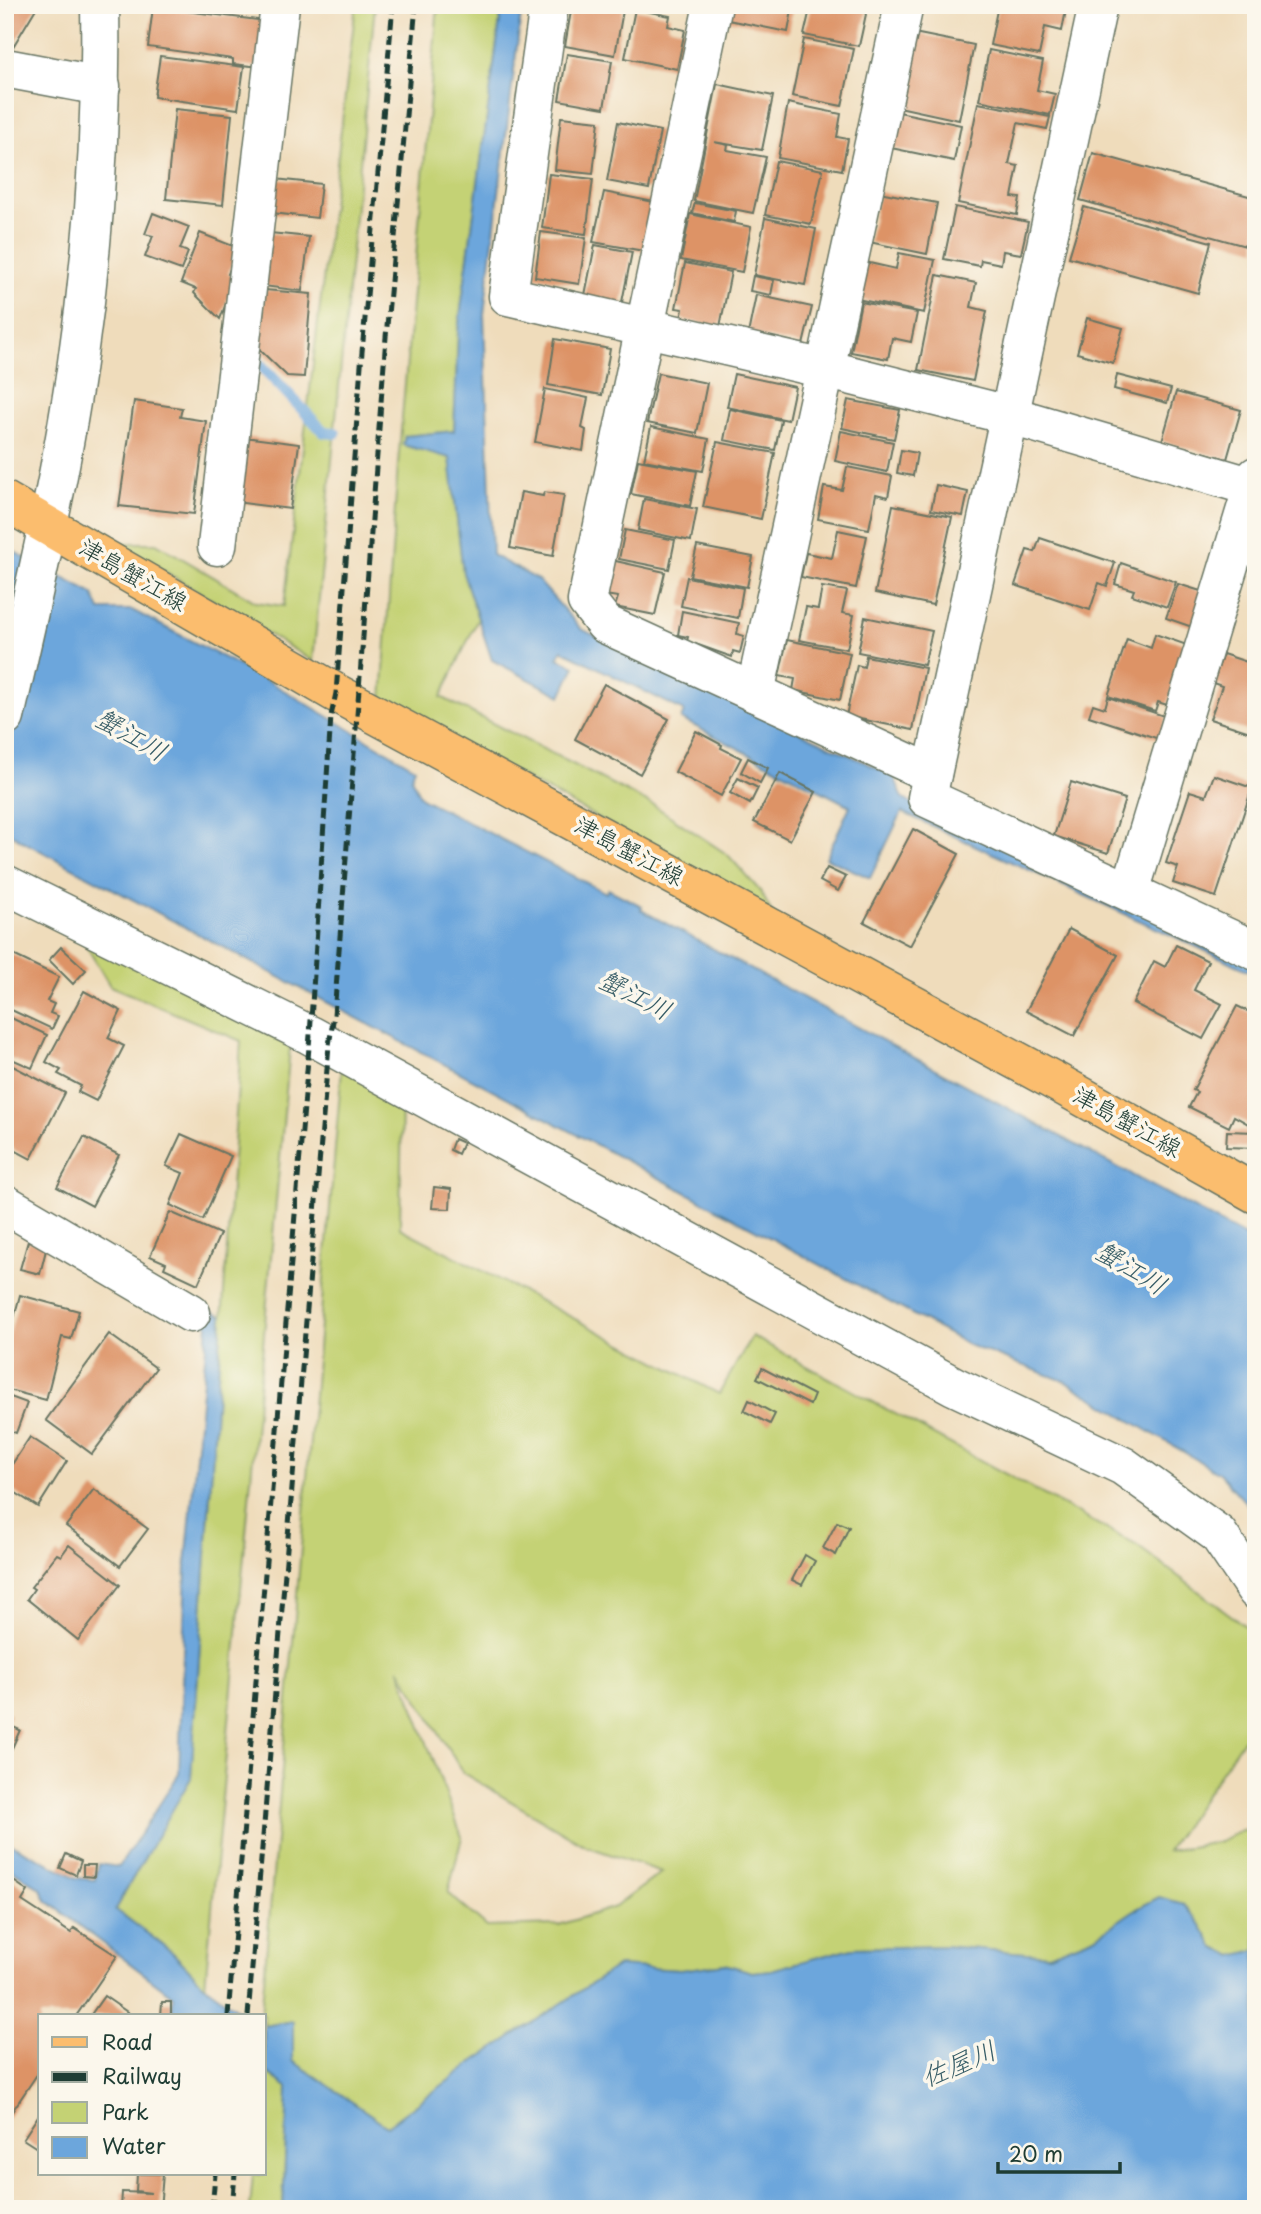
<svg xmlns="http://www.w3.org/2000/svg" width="1261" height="2214" font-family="'Playpen Sans','Klee One',sans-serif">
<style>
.green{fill:#c4d274;stroke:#728854;stroke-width:2;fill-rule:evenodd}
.water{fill:#6ca6dc;stroke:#467288;stroke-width:2}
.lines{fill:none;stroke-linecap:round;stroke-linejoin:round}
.stream{stroke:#6ca6dc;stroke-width:12}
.building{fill:#dd9366}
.minor-casing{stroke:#687563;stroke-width:41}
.major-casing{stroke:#687563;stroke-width:41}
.minor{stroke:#fff;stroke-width:38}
.major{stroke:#fbbd6e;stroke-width:38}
.rail{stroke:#1f3d34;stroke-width:5;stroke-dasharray:10 5;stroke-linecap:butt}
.labels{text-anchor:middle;stroke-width:7;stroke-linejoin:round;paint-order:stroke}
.street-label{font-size:24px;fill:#1f3d34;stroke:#fbf7ec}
.water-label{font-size:26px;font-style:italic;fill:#365c66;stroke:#fbf7ec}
</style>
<rect width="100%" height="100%" fill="#fbf7ec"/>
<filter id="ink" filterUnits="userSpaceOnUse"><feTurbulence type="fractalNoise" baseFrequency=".0143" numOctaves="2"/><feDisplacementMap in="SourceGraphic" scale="14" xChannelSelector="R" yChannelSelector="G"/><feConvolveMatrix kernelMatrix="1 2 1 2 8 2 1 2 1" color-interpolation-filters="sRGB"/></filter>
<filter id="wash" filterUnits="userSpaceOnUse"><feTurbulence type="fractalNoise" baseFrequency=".00686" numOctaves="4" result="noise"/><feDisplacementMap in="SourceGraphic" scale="28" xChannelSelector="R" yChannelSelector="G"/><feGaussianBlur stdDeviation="1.57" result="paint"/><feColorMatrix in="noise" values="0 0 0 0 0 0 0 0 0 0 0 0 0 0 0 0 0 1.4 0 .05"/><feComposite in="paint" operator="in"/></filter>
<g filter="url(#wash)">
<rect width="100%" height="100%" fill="#efdcbb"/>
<!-- green -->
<g class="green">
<path d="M356,5H375L313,661L118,543H156L256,602L284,606Z"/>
<path d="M438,5H502L458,331L454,431L405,436L403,445L450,457L463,573L478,619L441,697L655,806L728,855L761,892L772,913L382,700L398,464Z"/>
<path d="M77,930L291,1036L205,1986L172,1952L115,1909L191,1778L241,1041L110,986Z"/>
<path d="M342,1067L402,1098L400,1228L719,1394L752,1336L1136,1545L1256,1634V1720L1167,1851L1218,1842L1256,1824V1950L1233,1956L1213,1946L1201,1925L1159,1897L1133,1911L1095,1937L1049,1955L944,1946L852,1948L771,1970L752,1972L725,1964L680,1970L618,1966L475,2061L387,2126L292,2061L293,2021L264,2026V2016H261ZM399,1668L463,1773L586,1846L662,1872L615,1907L559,1925L487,1927L448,1893L462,1837Z"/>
<path d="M264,2070L288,2088L283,2209H250L253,2174H264Z"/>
</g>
<!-- water -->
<g class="water">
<path d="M502,5H522L484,314L492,555L538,580L581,629L894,776L903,799L1256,961V974L902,812L870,878L826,858L850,806L681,719L684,711L562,650L558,658L575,666L561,696L492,660L463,573L450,458L403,445L405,436L454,431L458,331Z"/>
<path d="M5,547L93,594L100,610H132L263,678L415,768L411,778L421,798L606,893L608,889L642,906L641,910L1256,1242V1514L1219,1473L1064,1381L971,1346L661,1179L22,841L5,830Z"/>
<path d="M210,1310L222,1316L191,1778L115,1909L172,1952L205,1986L246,2016H172L173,1996L46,1900L41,1889L5,1865V1841L77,1878L95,1880L99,1864L119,1867L179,1774L186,1564L208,1325L203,1322Z"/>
<path d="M1159,1897L1184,1904L1201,1925L1213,1946L1233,1956L1256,1950V2209H283L288,2088L264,2070V2026L293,2021V2061L387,2126L475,2061L618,1966L680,1970L725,1964L752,1972L771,1970L852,1948L944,1946L1049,1955L1095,1937L1133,1911Z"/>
</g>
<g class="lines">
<!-- stream -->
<path class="stream" d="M255,359L324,432L335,433"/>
</g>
<g id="blocks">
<!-- building -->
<g class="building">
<path d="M5,5H38L8,55L5,54Z"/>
<path d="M572,5H624L615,55L565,46Z"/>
<path d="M731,5H793L788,32L728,20Z"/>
<path d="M811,5H868L859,46L804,35Z"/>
<path d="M998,5H1067L1062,31L1045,27L1039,55L990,45Z"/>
<path d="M153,7L266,21L260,67L233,64V59L148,47Z"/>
<path d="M635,9L670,16L668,26L685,30L677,69L625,58Z"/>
<path d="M914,33L974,45L959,120L899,107Z"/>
<path d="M804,39L854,49L842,106L792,96Z"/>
<path d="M989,50L1043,61L1037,90L1055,94L1050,115L979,100Z"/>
<path d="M567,54L612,61L604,108L559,100Z"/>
<path d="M160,56L244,67L238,109L154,97Z"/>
<path d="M717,84L773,96L762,150L714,142L728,145L727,150L766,157L753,213L694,201Z"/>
<path d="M788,103L841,114L837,137L848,139L842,170L778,158Z"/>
<path d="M978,103L1050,117L1047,129L1018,123L1009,164L1018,166L1012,197L1020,198L1017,215L958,203Z"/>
<path d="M175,109L232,115L223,205L166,199Z"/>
<path d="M899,112L961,125L954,161L891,148Z"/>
<path d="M561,117L599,121L593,174L555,170Z"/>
<path d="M618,122L660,131L649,189L607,181Z"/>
<path d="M1093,153L1256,198V249L1080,200Z"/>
<path d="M776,161L823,170L811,224L765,215Z"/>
<path d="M549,174L593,179L586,234L542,228Z"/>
<path d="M275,179L321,184L317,218L272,213Z"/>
<path d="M604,192L654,202L644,251L593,242Z"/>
<path d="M879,192L937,203L927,254L869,242Z"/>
<path d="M695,203L736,211L734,222L692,213Z"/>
<path d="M955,207L1028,222L1021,254L1003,251L1001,264L981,260L980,266L944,259Z"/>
<path d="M1084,207L1211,242L1198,293L1069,257Z"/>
<path d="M153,213L189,227L180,249L188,252L181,270L145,257L153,236L145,234Z"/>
<path d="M690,214L751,227L742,272L681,260Z"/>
<path d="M765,218L816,229L805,285L754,275Z"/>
<path d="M541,232L586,238L579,284L535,277Z"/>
<path d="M200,233L238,248L228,274L236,277L220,319L194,293L196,289L181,283Z"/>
<path d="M270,233L309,237L302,291L263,286Z"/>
<path d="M595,245L632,252L621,307L584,300Z"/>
<path d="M899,253L935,260L924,313L857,299L865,262L896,269Z"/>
<path d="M685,263L731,272L720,327L681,319L683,309L676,308Z"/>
<path d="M937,275L976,283L971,307L987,311L973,381L918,370Z"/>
<path d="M753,276L774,280L771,295L750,291Z"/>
<path d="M265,290L311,294L304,377L287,376L259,349Z"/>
<path d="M756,295L812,307L803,345L748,334Z"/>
<path d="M5,302L13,308L5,319Z"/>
<path d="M861,302L917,313L911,342L892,338L888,359L851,352Z"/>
<path d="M1087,318L1123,328L1113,363L1077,353Z"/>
<path d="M555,339L610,349L602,395L548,385Z"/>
<path d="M658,373L707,383L697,433L647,423Z"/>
<path d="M734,374L795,387L788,420L727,407Z"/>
<path d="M1117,375L1171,389L1167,403L1114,389Z"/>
<path d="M545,389L588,398L582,428L586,430L583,451L535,442Z"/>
<path d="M1176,392L1241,410L1227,459L1162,441Z"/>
<path d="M848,400L900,410L894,439L842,428Z"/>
<path d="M134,401L182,408L180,417L206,421L194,514L119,506Z"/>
<path d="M730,409L781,420L775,450L724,440Z"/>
<path d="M651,427L709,439L703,471L644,460Z"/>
<path d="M841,431L893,442L887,472L835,461Z"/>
<path d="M244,437L299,444L290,509L235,502Z"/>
<path d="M717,442L775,453L761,519L703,507Z"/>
<path d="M901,450L917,453L913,476L897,473Z"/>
<path d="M638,460L697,471L690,506L631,494Z"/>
<path d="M847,467L892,476L888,497L876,494L869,529L818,519L824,487L842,490Z"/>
<path d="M936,485L968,492L963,516L931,510Z"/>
<path d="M521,492L543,496L544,492L564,495L553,556L510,548Z"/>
<path d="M644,499L697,509L691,541L638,530Z"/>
<path d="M893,505L952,517L933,605L875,593Z"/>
<path d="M625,530L675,540L669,569L619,559Z"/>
<path d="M838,530L867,536L856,588L801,577L806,553L832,558Z"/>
<path d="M1040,538L1115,563L1107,586L1099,583L1090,610L1015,585L1027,550L1035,552Z"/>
<path d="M697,546L753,557L747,587L690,576Z"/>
<path d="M611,560L665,572L655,615L615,607L618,597L605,595Z"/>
<path d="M1121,563L1176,582L1167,607L1132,595L1134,590L1115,584Z"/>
<path d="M687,577L743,588L738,618L681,606Z"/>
<path d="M1178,584L1207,593L1195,628L1166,618Z"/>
<path d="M822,587L847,591L842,613L854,615L847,649L799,640L806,607L818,609Z"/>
<path d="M682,611L739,623L737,634L744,636L740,653L733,651L732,657L687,641L688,637L678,635Z"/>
<path d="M865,617L932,631L924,665L858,652Z"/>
<path d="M1155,634L1187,645L1167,705L1158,702L1155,711L1108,696L1127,639L1151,648Z"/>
<path d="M787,640L850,653L840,700L793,690L795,679L779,676Z"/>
<path d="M1223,654L1256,665V734L1210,719L1222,686L1213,683Z"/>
<path d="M866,656L925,668L913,730L846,716L857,665L864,667Z"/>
<path d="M604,684L669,719L640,774L575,739Z"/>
<path d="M1108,697L1167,717L1159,739L1089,716L1093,704L1105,708Z"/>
<path d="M696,731L722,745L721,748L741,758L721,796L675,772Z"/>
<path d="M748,758L768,768L760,783L741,772Z"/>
<path d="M780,773L816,792L790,840L754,822Z"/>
<path d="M1214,775L1252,788L1216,897L1173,883L1178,867L1166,863L1190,791L1206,796Z"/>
<path d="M738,778L758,788L750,804L730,793Z"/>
<path d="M1071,782L1125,799L1108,853L1054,836Z"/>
<path d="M913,829L959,854L910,946L864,922Z"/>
<path d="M827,868L846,877L838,891L820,881Z"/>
<path d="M1069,929L1118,955L1074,1036L1026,1011Z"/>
<path d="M1176,945L1208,961L1194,990L1222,1004L1203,1039L1133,1003L1154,961L1165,967Z"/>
<path d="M61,947L86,970L73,984L49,960Z"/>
<path d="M5,951L59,977L47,1001L54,1004L50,1013L58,1016L52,1029L5,1007Z"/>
<path d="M84,991L121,1011L108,1038L124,1046L96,1101L78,1092L81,1086L58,1074L61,1070L46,1062Z"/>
<path d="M1237,1006L1256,1015V1118L1252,1126L1234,1116L1229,1127L1189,1107L1197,1092L1193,1090Z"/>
<path d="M5,1015L47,1035L32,1068L5,1056Z"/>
<path d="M5,1062L65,1093L31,1159L5,1145Z"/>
<path d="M1227,1131L1256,1132V1148L1226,1147Z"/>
<path d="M181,1134L231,1156L203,1220L170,1205L183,1173L166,1166Z"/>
<path d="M84,1137L119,1155L92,1206L57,1187Z"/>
<path d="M454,1139L463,1143L458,1154L450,1150Z"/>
<path d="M434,1187L451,1189L450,1209L432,1208Z"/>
<path d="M170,1212L220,1234L198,1284L164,1268L166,1263L150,1256Z"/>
<path d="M28,1241L47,1246L40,1274L20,1269Z"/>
<path d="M20,1295L79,1311L71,1339L62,1337L46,1400L5,1389V1352Z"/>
<path d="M109,1334L156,1368L92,1454L46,1420Z"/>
<path d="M762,1368L814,1395L810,1405L757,1378Z"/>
<path d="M5,1395L27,1403L16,1433L5,1429Z"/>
<path d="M749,1400L775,1414L770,1424L744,1411Z"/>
<path d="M30,1437L67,1461L38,1507L5,1486V1475Z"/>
<path d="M94,1489L148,1529L120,1566L66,1526Z"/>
<path d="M837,1522L849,1527L836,1555L823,1548Z"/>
<path d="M69,1545L120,1585L78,1640L27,1599L34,1589L31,1587L57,1554L61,1556Z"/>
<path d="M805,1555L815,1561L802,1585L792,1580Z"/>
<path d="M5,1711L10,1714L6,1724L20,1730L5,1764Z"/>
<path d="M66,1854L81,1861L76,1875L60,1868Z"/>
<path d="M83,1865H95L94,1877L83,1876Z"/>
<path d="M5,1875L28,1891L22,1901L71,1933L74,1928L117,1956L76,2016H40V2070L5,2122Z"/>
<path d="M104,1996L133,2016H90Z"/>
<path d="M162,2002H171V2016H161Z"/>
<path d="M40,2113V2150L23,2139Z"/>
<path d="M137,2174H163L160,2209H121L122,2192L151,2193L136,2191Z"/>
</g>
</g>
</g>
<g filter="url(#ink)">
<use href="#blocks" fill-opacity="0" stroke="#687563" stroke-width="2"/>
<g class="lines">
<defs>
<g id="minor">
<path d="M549,5L508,296L825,369L1008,415L1256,488"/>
<path d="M713,5L587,601L605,624L932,774"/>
<path d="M1098,5L927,798L1256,951"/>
<path d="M5,68L101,86"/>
<path d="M217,546L280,5"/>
<path d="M755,693L904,5"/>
<path d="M5,717C31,602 59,487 76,370C94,249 102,127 100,5"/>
<path d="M5,884L310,1035L954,1386L1123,1466L1218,1534L1256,1590"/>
<path d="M1130,892L1256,476"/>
<path d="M5,1204L191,1313"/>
</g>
<path id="major" d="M5,501L336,693L1058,1083L1256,1194"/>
</defs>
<!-- minor casing -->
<use href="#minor" class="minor-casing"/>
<!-- major casing -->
<use href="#major" class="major-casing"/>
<!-- minor -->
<use href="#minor" class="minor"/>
<!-- major -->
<use href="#major" class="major"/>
<!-- rail -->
<g class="rail">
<path d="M228,2016L310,1035L331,716L336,693L362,352L393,5"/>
<path d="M248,2016L329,1045L334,1015L386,337L416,5"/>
<path d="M212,2209L215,2174"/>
<path d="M232,2209L235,2174"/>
</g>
</g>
</g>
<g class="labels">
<!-- street labels -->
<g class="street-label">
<text transform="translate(133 575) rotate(30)" y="8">津島蟹江線</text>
<text transform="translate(629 851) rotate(28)" y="8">津島蟹江線</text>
<text transform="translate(1127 1122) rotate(29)" y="8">津島蟹江線</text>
</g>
<!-- water labels -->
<g class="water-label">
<text transform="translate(131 735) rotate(30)" y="9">蟹江川</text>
<text transform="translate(635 995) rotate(27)" y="9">蟹江川</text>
<text transform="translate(1131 1268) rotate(31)" y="9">蟹江川</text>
<text transform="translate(959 2064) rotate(-23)" y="9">佐屋川</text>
</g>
</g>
<!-- margin -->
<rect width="1261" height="2214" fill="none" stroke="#fbf7ec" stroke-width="28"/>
<!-- legend -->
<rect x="38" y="2014" width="228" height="161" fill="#fbf7ec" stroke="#a3ada2" stroke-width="2"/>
<rect x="52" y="2037" width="35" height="10" fill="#fbbd6e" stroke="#a3ada2" stroke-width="2"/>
<text x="102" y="2050" font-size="21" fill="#1f3d34">Road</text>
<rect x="52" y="2072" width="35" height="10" fill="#1f3d34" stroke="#a3ada2" stroke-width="2"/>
<text x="102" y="2084" font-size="21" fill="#1f3d34">Railway</text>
<rect x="52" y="2102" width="35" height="21" fill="#c4d274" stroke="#a3ada2" stroke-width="2"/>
<text x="102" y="2120" font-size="21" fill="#1f3d34">Park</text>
<rect x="52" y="2137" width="35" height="21" fill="#6ca6dc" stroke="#a3ada2" stroke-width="2"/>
<text x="102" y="2154" font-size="21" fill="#1f3d34">Water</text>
<!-- scale -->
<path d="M998 2162v10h122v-10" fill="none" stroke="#1f3d34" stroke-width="3.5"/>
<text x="1009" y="2162" font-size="21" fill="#1f3d34" stroke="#fbf7ec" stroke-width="5" paint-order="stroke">20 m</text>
</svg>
